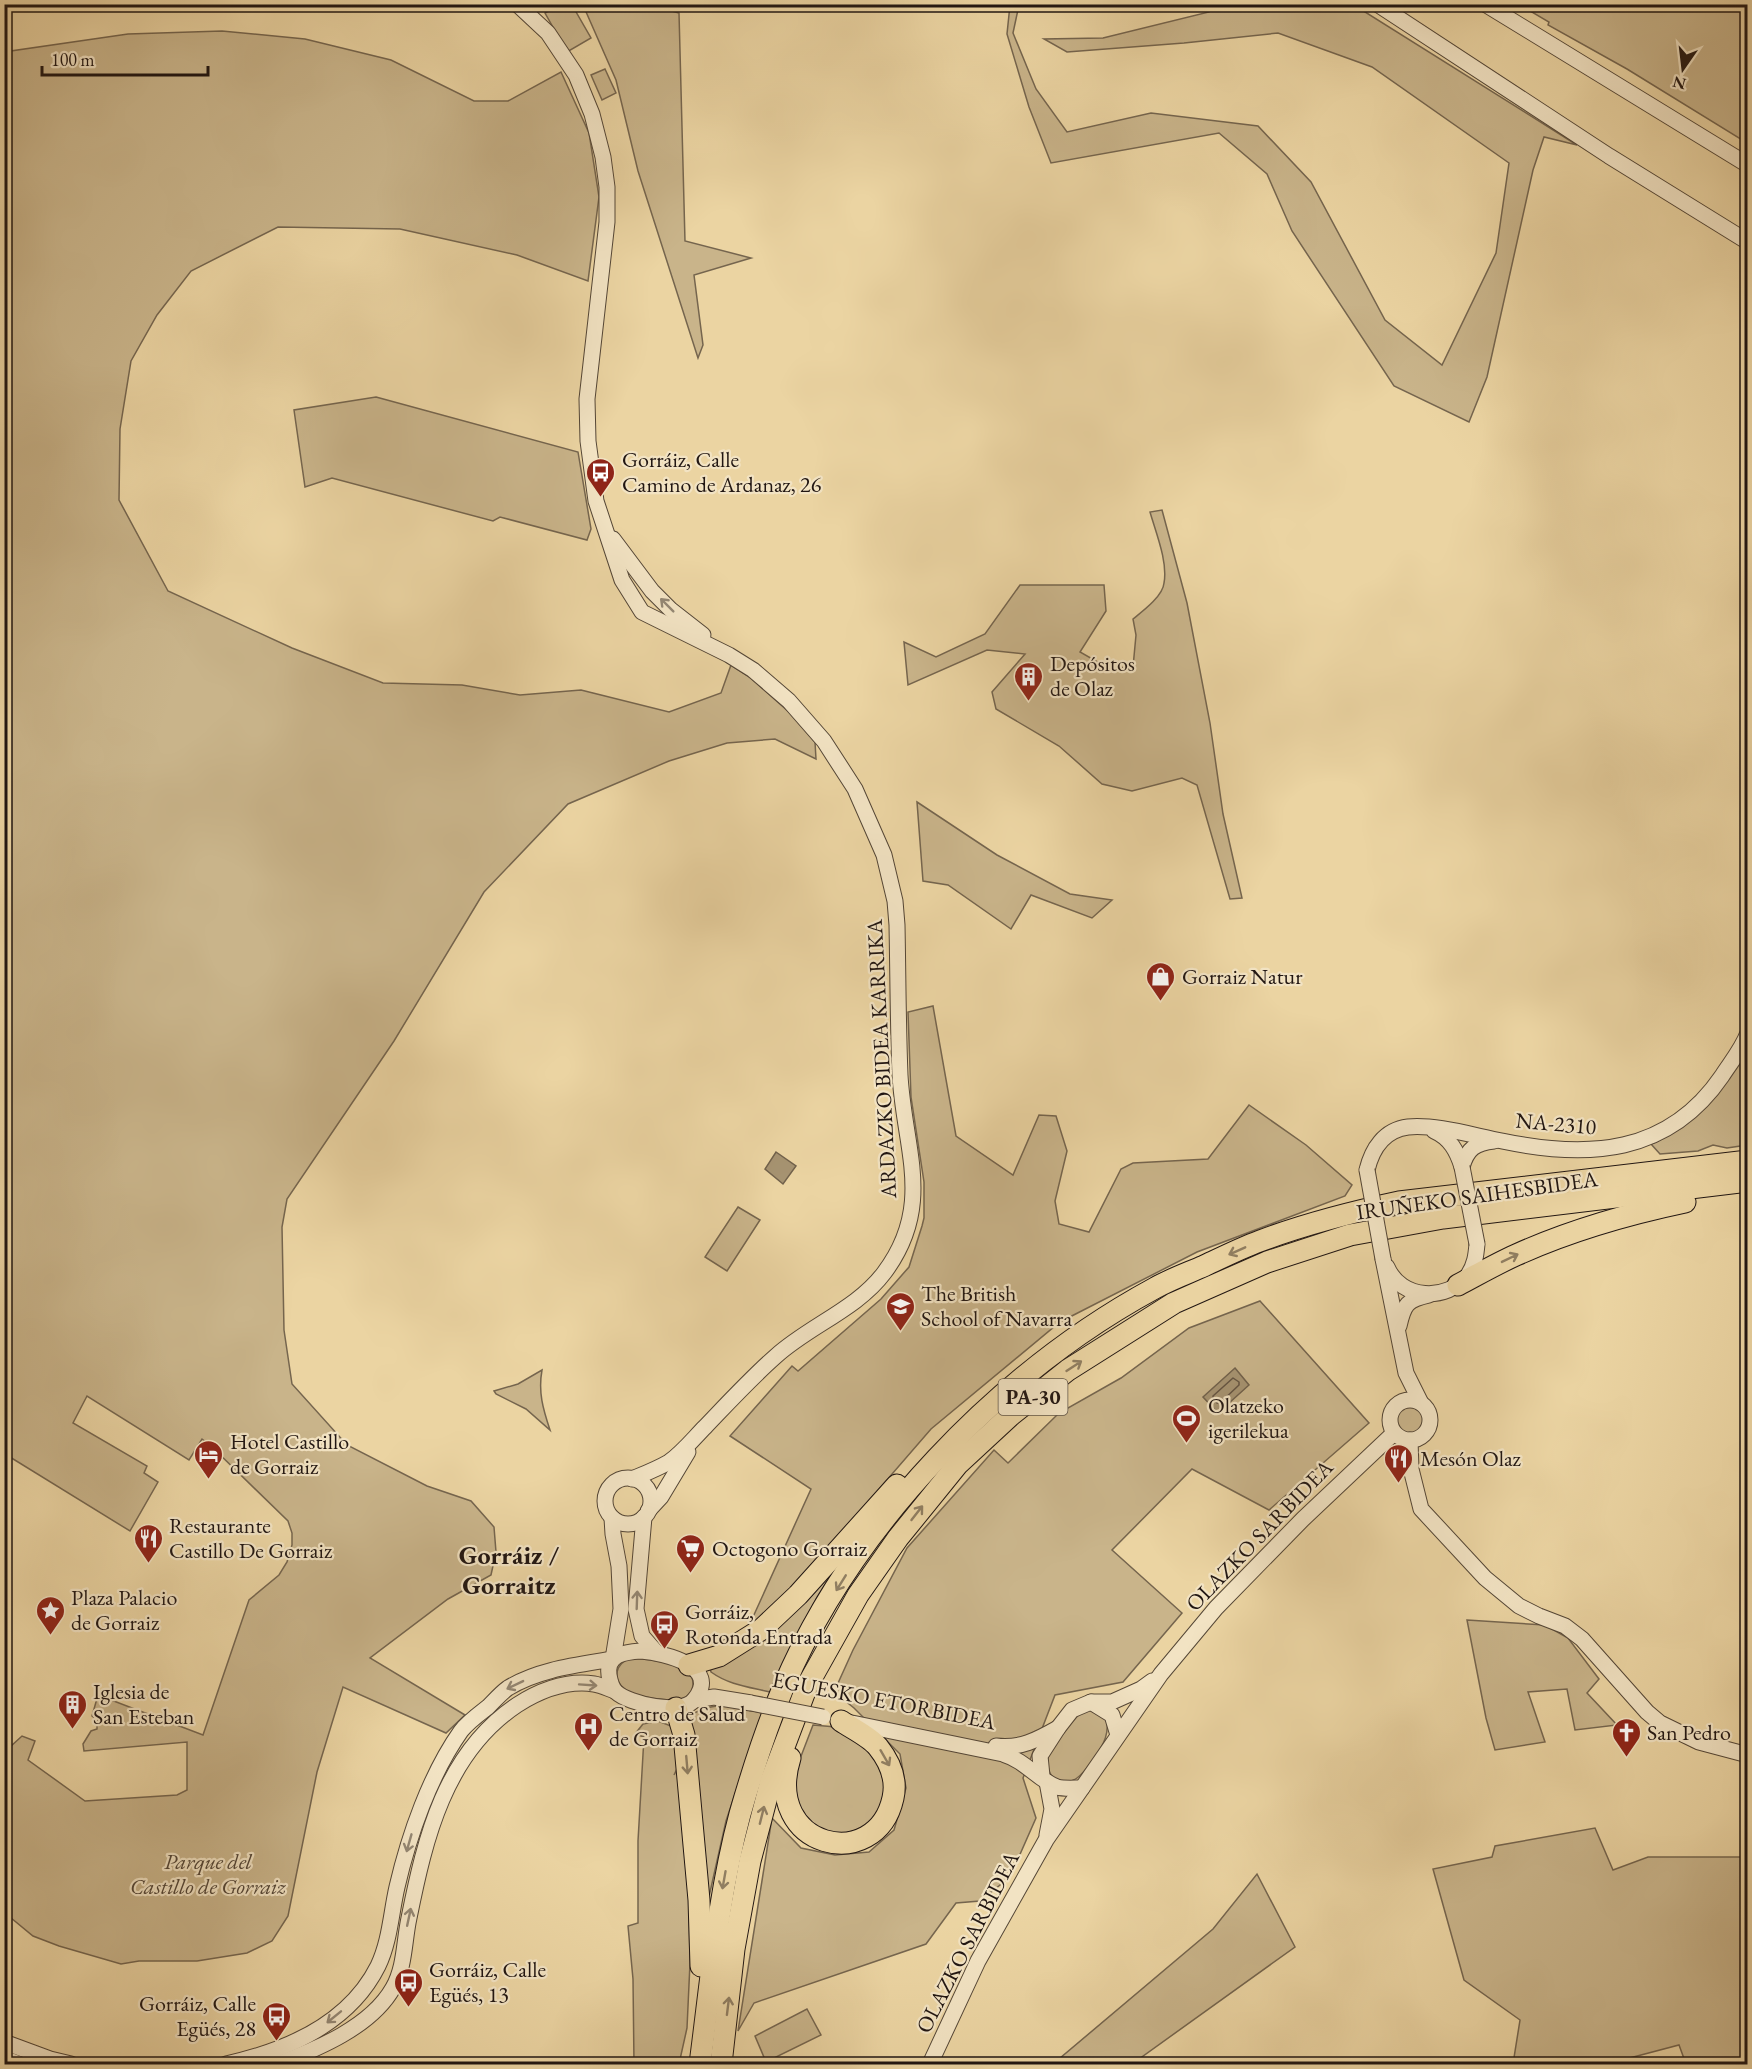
<svg xmlns="http://www.w3.org/2000/svg" width="1752" height="2069" font-family="'EB Garamond',serif">
<style>
.green{fill:#c9b48a;stroke:#75654e;stroke-width:1.5}
.water{fill:#a69371;stroke:#71614b;stroke-width:1.5}
.lines{fill:none;stroke-linecap:round;stroke-linejoin:round}
.shore{stroke:#645442;stroke-width:1.5}
.tertiary-casing{stroke:#544636;stroke-width:17}
.motorway-casing{stroke:#211612;stroke-width:23}
.tertiary{stroke:#f2e3c3;stroke-width:15}
.motorway{stroke:#ebd4a2;stroke-width:21}
.tertiary-bridge-casing{stroke:#544636;stroke-width:17;stroke-linecap:butt}
.tertiary-bridge{stroke:#f2e3c3;stroke-width:15}
.oneway{stroke:#948773}
.oneway2{stroke:#907e61}
.labels{text-anchor:middle;stroke-width:4.5;stroke-linejoin:round;paint-order:stroke}
.shield{fill:#f2e3c3;stroke:#605447;stroke-width:1.5}
.shield-label{font-size:21px;font-weight:bold;fill:#211612}
.poi-label{font-size:22px;fill:#211612;stroke:#f2e3c3;text-anchor:start}
.street-label{font-size:22px;fill:#211612;stroke:#f2e3c3}
.park-label{font-size:22px;font-style:italic;fill:#534536;stroke:#f2e3c3}
.quarter-label{font-size:26px;font-weight:bold;fill:#211612;stroke:#f2e3c3}
</style>
<rect width="100%" height="100%" fill="#ebd4a2"/>
<filter id="stains"><feTurbulence type="fractalNoise" baseFrequency=".00333" numOctaves="4"/><feColorMatrix values="0 0 0 0 .2 0 0 0 0 .09 0 0 0 0 .02 0 0 0 .5 -.17"/></filter>
<radialGradient id="worn" r=".72"><stop offset=".6" stop-color="#630" stop-opacity="0"/><stop offset="1" stop-color="#630" stop-opacity=".3"/></radialGradient>
<!-- green -->
<g class="green">
<path d="M559,5H572L591,38L567,52L545,13Z"/>
<path d="M583,5H650L679,13L685,241L751,258L694,275L703,345L698,358L638,171L616,80Z"/>
<path d="M1010,5H1019L1013,33L1036,89L1067,132L1151,113L1258,126L1311,182L1385,320L1442,365L1496,253L1509,163L1372,67L1278,33L1184,43L1067,52L1044,39L1103,38L1209,12V5H1354L1577,145L1544,137L1533,170L1487,377L1469,422L1394,386L1292,231L1267,174L1219,133L1051,163L1029,107L1007,34Z"/>
<path d="M1520,5H1747V143L1627,69L1548,25L1549,22Z"/>
<path d="M222,31L305,39L391,60L474,101H508L561,72L589,133L599,197L588,281L517,255L400,229L278,227L191,271L157,315L131,361L120,429L119,500L168,591L292,648L383,683L462,685L520,695L581,690L669,712L721,693L731,665L751,678L790,713L815,742L816,759L775,739L727,743L669,761L568,804L484,892L394,1041L287,1199L282,1227L284,1330L292,1384L347,1445L427,1486L471,1501L494,1527L496,1552L491,1575L448,1599L370,1658L465,1715L446,1733L343,1687L317,1772L288,1916L272,1941L247,1953L197,1961H139L121,1964L59,1946L33,1936L5,1913V1743L11,1746L22,1736L35,1741L28,1760L85,1801L177,1795L187,1790V1742L84,1751L83,1744L91,1731L97,1729V1720L92,1716L98,1695L203,1735L249,1600L279,1575L287,1562L292,1545V1533L288,1521L211,1446L202,1439L189,1460L87,1396L73,1423L147,1466L144,1473L158,1482L130,1531L5,1454L4,52L128,34Z"/>
<path d="M605,69L616,93L602,100L591,75Z"/>
<path d="M376,397L578,452L591,529L587,540L500,517L493,521L332,478L305,487L294,410Z"/>
<path d="M1162,510L1187,603L1210,723L1223,814L1242,898L1230,899L1197,785L1182,778L1132,791L1102,784L1059,746L996,709L992,692L1025,654L987,650L908,685L904,642L936,657L985,634L1020,585H1104L1106,611L1080,652L1108,668L1133,667L1136,635L1133,619C1143,611 1163,596 1164,583C1168,562 1156,533 1150,512Z"/>
<path d="M917,802L997,855L1070,894L1112,900L1092,918L1031,895L1011,929L948,885L923,881Z"/>
<path d="M933,1006L956,1136L1013,1175L1039,1115L1056,1116L1067,1151L1055,1201L1059,1224L1089,1232L1121,1169L1133,1163L1208,1159L1249,1105L1306,1145L1352,1185L1345,1196L1197,1252L1060,1322L931,1429L802,1578L748,1628L811,1489L730,1436L792,1366L798,1371L881,1299L909,1267L922,1226L924,1218V1182L911,1097L908,1012Z"/>
<path d="M1747,1050V1145L1727,1148L1713,1145L1698,1151L1660,1154L1651,1144L1658,1141Z"/>
<path d="M738,1207L760,1220L727,1271L705,1257Z"/>
<path d="M1260,1301L1369,1423L1269,1510L1192,1469L1112,1550L1182,1613L1123,1682L1055,1695L1023,1778L1036,1818L1010,1877L980,1901L956,1903L926,1944L754,2003L738,2031L772,1818L801,1848L835,1855L869,1852L894,1830L906,1788L900,1754L854,1708L834,1692L853,1650L907,1548L994,1450L1008,1463L1059,1413L1121,1378L1189,1328Z"/>
<path d="M542,1370C538,1392 543,1409 550,1430L526,1409L496,1394L494,1391L518,1384Z"/>
<circle cx="1410" cy="1420" r="13"/>
<path d="M849,1547L817,1597L770,1692C749,1687 729,1685 711,1672L710,1668Z"/>
<path d="M1467,1620L1545,1625L1568,1638L1599,1679L1587,1693L1617,1725L1575,1730L1567,1689L1528,1692L1545,1742L1495,1750L1486,1718Z"/>
<path d="M631,1658C647,1659 681,1662 691,1676C693,1678 693,1683 693,1685C692,1702 672,1701 660,1699C650,1698 633,1695 625,1689C611,1679 616,1663 631,1658Z"/>
<path d="M729,1705L762,1713L726,1821L706,1910L689,1729L690,1716C702,1707 714,1706 729,1705Z"/>
<path d="M1089,1709L1106,1718C1110,1732 1104,1744 1095,1757C1090,1764 1084,1773 1077,1778C1058,1791 1043,1773 1049,1754C1053,1743 1061,1735 1068,1727C1074,1719 1079,1713 1089,1709Z"/>
<path d="M658,1721L671,1726L683,1756L674,1775L686,1754L690,1963L687,2028L679,2064H634L633,1979L628,1926L638,1923V1841L644,1737L635,1734L643,1724Z"/>
<path d="M813,1725L836,1727L874,1751L888,1795L869,1827L833,1836L801,1819L793,1777Z"/>
<path d="M1595,1828L1613,1870L1648,1857H1747V2064H1686L1679,2045L1607,2064H1513L1520,2020L1464,1980L1433,1869L1492,1857L1495,1846Z"/>
<path d="M1257,1874L1295,1947L1132,2064H1053L1213,1929Z"/>
<path d="M807,2009L821,2035L766,2062L755,2036Z"/>
</g>
<!-- water -->
<g class="water">
<path d="M776,1152L796,1166L783,1184L765,1169Z"/>
<path d="M1235,1368L1249,1385L1218,1413L1203,1397Z"/>
</g>
<g class="lines">
<!-- shore -->
<path class="shore" d="M1233,1378L1239,1382V1385L1220,1403H1217L1213,1399V1396Z"/>
<defs>
<g id="tertiary">
<path d="M517,4L548,33L576,75L592,114L603,157L607,187V222L587,399L588,441L596,501L622,580L642,612L729,655L753,670L789,701L824,741L855,789L884,855L895,901L897,925C898,975 898,1025 900,1075C904,1149 935,1205 884,1273C857,1309 809,1326 776,1356C751,1378 728,1403 705,1427C694,1438 682,1453 669,1462C657,1469 644,1474 632,1479"/>
<path d="M1377,4L1609,156L1748,242"/>
<path d="M1485,4L1748,165"/>
<path d="M613,539L652,591L671,610L703,635"/>
<path d="M1434,1131C1450,1138 1457,1151 1462,1167"/>
<path d="M1462,1167C1467,1149 1475,1143 1494,1141"/>
<path d="M1367,1170C1372,1149 1384,1130 1408,1127C1435,1124 1475,1136 1502,1141C1588,1159 1668,1155 1722,1076C1731,1062 1742,1049 1748,1033"/>
<path d="M1383,1259L1406,1373L1421,1403"/>
<path d="M1387,1267C1401,1300 1447,1302 1468,1275C1475,1265 1476,1255 1477,1244"/>
<path d="M1399,1326C1404,1304 1407,1300 1429,1295"/>
<circle cx="1410" cy="1420" r="20"/>
<path d="M1410,1440L1411,1469L1421,1509L1485,1578L1519,1606L1539,1616L1565,1626L1582,1639L1647,1712L1660,1723L1699,1742L1748,1755"/>
<circle cx="628" cy="1501" r="23"/>
<path d="M648,1511L661,1497L688,1452"/>
<path d="M644,1517L636,1609L642,1636L656,1652"/>
<path d="M612,1518L613,1534L619,1566L621,1609L613,1659"/>
<path d="M641,1651C664,1653 722,1666 694,1700C681,1716 629,1704 616,1692C611,1687 610,1681 609,1675C606,1654 625,1652 641,1651Z"/>
<path d="M694,1700L714,1697L751,1703"/>
<path d="M1091,1702L1112,1715L1118,1735"/>
<path d="M852,1723L1003,1754C1026,1761 1038,1780 1057,1787C1064,1789 1074,1788 1082,1788"/>
<path d="M996,1746C1020,1749 1037,1740 1058,1728"/>
<path d="M1042,1776L1040,1756L1058,1728L1072,1710L1091,1702H1112L1141,1689L1152,1681"/>
<path d="M1047,1835L1052,1809L1047,1782"/>
<path d="M4,2042L50,2059L71,2064"/>
<path d="M4,2058L19,2064"/>
<path d="M226,2064C285,2051 349,2024 378,1966C390,1941 391,1913 397,1887C409,1835 430,1775 461,1731C468,1722 479,1714 488,1707C494,1701 501,1693 508,1688C539,1669 578,1665 613,1659"/>
<path d="M278,2064C317,2049 371,2027 393,1988C405,1967 404,1941 409,1918C425,1838 445,1753 517,1705C539,1691 567,1680 594,1684C601,1685 609,1689 615,1691"/>
<path d="M930,2064L978,1961L1046,1840L1161,1674L1216,1608L1303,1519L1394,1433"/>
</g>
<g id="motorway">
<path d="M1458,1285C1477,1275 1496,1264 1516,1255C1569,1231 1628,1214 1685,1202"/>
<path d="M689,1665L719,1656L762,1629L798,1595L897,1485"/>
<path d="M676,1708L684,1735L699,1900L701,1966"/>
<path d="M790,1758C762,1848 876,1875 893,1798C897,1780 890,1762 878,1747C870,1737 853,1729 841,1721"/>
<path d="M700,2064C711,1981 718,1896 740,1814C752,1772 766,1729 783,1688C852,1525 1000,1372 1155,1288C1171,1279 1188,1273 1204,1266C1223,1257 1241,1248 1260,1241C1305,1224 1352,1212 1399,1202L1748,1161"/>
<path d="M721,2064L734,1949L750,1861L771,1781L807,1686L858,1595L898,1538L958,1464L1011,1415L1068,1370L1174,1303L1267,1262L1350,1235L1443,1218L1748,1181"/>
</g>
</defs>
<!-- tertiary casing -->
<use href="#tertiary" class="tertiary-casing"/>
<!-- motorway casing -->
<use href="#motorway" class="motorway-casing"/>
<!-- tertiary -->
<use href="#tertiary" class="tertiary"/>
<!-- motorway -->
<use href="#motorway" class="motorway"/>
<defs>
<g id="tertiary-bridge">
<path d="M1462,1167L1477,1244"/>
<path d="M1367,1170L1383,1259"/>
<path d="M751,1703L823,1717"/>
</g>
</defs>
<!-- tertiary-bridge casing -->
<use href="#tertiary-bridge" class="tertiary-bridge-casing"/>
<!-- tertiary-bridge -->
<use href="#tertiary-bridge" class="tertiary-bridge"/>
</g>
<!-- one-way arrows -->
<defs><path id="oneway-shaft" d="M-6 0H5M1.5-3L5.5 0L1.5 3" fill="none" stroke-width="1.6" stroke-linecap="round" stroke-linejoin="round" transform="scale(1.5)"/></defs>
<g class="oneway">
<use href="#oneway-shaft" transform="translate(667 605) rotate(-135)"/>
<use href="#oneway-shaft" transform="translate(637 1600) rotate(-88)"/>
<use href="#oneway-shaft" transform="translate(515 1685) rotate(154)"/>
<use href="#oneway-shaft" transform="translate(588 1685) rotate(4)"/>
<use href="#oneway-shaft" transform="translate(409 1843) rotate(106)"/>
<use href="#oneway-shaft" transform="translate(409 1917) rotate(-78)"/>
<use href="#oneway-shaft" transform="translate(334 2017) rotate(141)"/>
</g>
<g class="oneway2">
<use href="#oneway-shaft" transform="translate(1237 1251) rotate(156)"/>
<use href="#oneway-shaft" transform="translate(1510 1258) rotate(-26)"/>
<use href="#oneway-shaft" transform="translate(1074 1366) rotate(-33)"/>
<use href="#oneway-shaft" transform="translate(917 1513) rotate(-52)"/>
<use href="#oneway-shaft" transform="translate(841 1583) rotate(122)"/>
<use href="#oneway-shaft" transform="translate(885 1758) rotate(60)"/>
<use href="#oneway-shaft" transform="translate(687 1765) rotate(85)"/>
<use href="#oneway-shaft" transform="translate(762 1815) rotate(-76)"/>
<use href="#oneway-shaft" transform="translate(724 1880) rotate(100)"/>
<use href="#oneway-shaft" transform="translate(728 2006) rotate(-83)"/>
</g>
<!-- icons -->
<defs>
<symbol id="bus-pin" viewBox="-11 -11 22 30"><path d="M0 17L-7.5 6A9.5 9.5 0 1 1 7.5 6Z" fill="#8f2418" stroke="#f2e3c3"/><path d="M-5-6H5V4H4V6H2V4H-2V6H-4V4H-5ZM-3.5-4V0h7V-4ZM-3.5 1.2v1.5H-2V1.2ZM2 1.2v1.5H3.5V1.2Z" fill="#fff"/></symbol>
<symbol id="building-pin" viewBox="-11 -11 22 30"><path d="M0 17L-7.5 6A9.5 9.5 0 1 1 7.5 6Z" fill="#8f2418" stroke="#f2e3c3"/><path d="M-4-6H4V6H1V3H-1V6H-4ZM-2.5-4.3h1.7v1.8h-1.7ZM.8-4.3h1.7v1.8H.8ZM-2.5-1h1.7V.8h-1.7ZM.8-1h1.7V.8H.8Z" fill="#fff"/></symbol>
<symbol id="shop-pin" viewBox="-11 -11 22 30"><path d="M0 17L-7.5 6A9.5 9.5 0 1 1 7.5 6Z" fill="#8f2418" stroke="#f2e3c3"/><path d="M-5-2.5h2.3a2.7 3.5 0 0 1 5.4 0H5L5.5 6h-11ZM-1.5-2.5h3a1.5 2.3 0 0 0-3 0Z" fill="#fff"/></symbol>
<symbol id="school-pin" viewBox="-11 -11 22 30"><path d="M0 17L-7.5 6A9.5 9.5 0 1 1 7.5 6Z" fill="#8f2418" stroke="#f2e3c3"/><path d="M0-5L7-2L0 1L-7-2ZM-4 1L0 2.5L4 1V4Q0 6-4 4Z" fill="#fff"/></symbol>
<symbol id="stadium-pin" viewBox="-11 -11 22 30"><path d="M0 17L-7.5 6A9.5 9.5 0 1 1 7.5 6Z" fill="#8f2418" stroke="#f2e3c3"/><path d="M0-5a6.5 5 0 1 0 0 10a6.5 5 0 1 0 0-10ZM-3.5-1.8h7v3.6h-7Z" fill="#fff"/></symbol>
<symbol id="hotel-pin" viewBox="-11 -11 22 30"><path d="M0 17L-7.5 6A9.5 9.5 0 1 1 7.5 6Z" fill="#8f2418" stroke="#f2e3c3"/><path d="M-6-4.5h1.5V1H6V5H4.5V3h-9V5H-6ZM-4 0a1.8 1.8 0 1 1 3.6 0ZM.5 0V-2.5h3Q6-2.5 6 0Z" fill="#fff"/></symbol>
<symbol id="restaurant-pin" viewBox="-11 -11 22 30"><path d="M0 17L-7.5 6A9.5 9.5 0 1 1 7.5 6Z" fill="#8f2418" stroke="#f2e3c3"/><path d="M-5-6h1v4h1v-4h1v4h1v-4h1v5L-1.5 .5V6h-2V.5L-5-1ZM5-6V6H3V1.5H1.5Q1.5-4 5-6Z" fill="#fff"/></symbol>
<symbol id="supermarket-pin" viewBox="-11 -11 22 30"><path d="M0 17L-7.5 6A9.5 9.5 0 1 1 7.5 6Z" fill="#8f2418" stroke="#f2e3c3"/><path d="M-6-5.5h2.5l.6 2H6L4.5 2H-2.5L-4.4-4H-6ZM-1.5 3.2a1.3 1.3 0 1 0 .1 0ZM3 3.2a1.3 1.3 0 1 0 .1 0Z" fill="#fff"/></symbol>
<symbol id="sight-pin" viewBox="-11 -11 22 30"><path d="M0 17L-7.5 6A9.5 9.5 0 1 1 7.5 6Z" fill="#8f2418" stroke="#f2e3c3"/><path d="M0-6L1.8-2.2L6-1.7L2.9 1.2L3.7 5.4L0 3.3L-3.7 5.4L-2.9 1.2L-6-1.7L-1.8-2.2Z" fill="#fff"/></symbol>
<symbol id="hospital-pin" viewBox="-11 -11 22 30"><path d="M0 17L-7.5 6A9.5 9.5 0 1 1 7.5 6Z" fill="#8f2418" stroke="#f2e3c3"/><path d="M-5-5h3v3.5h4V-5h3V5h-3V1.5h-4V5h-3Z" fill="#fff"/></symbol>
<symbol id="church-pin" viewBox="-11 -11 22 30"><path d="M0 17L-7.5 6A9.5 9.5 0 1 1 7.5 6Z" fill="#8f2418" stroke="#f2e3c3"/><path d="M-1.2-6h2.4v3.5h3.3v2.4h-3.3V6h-2.4V-.1h-3.3v-2.4h3.3Z" fill="#fff"/></symbol>
</defs>
<g fill-rule="evenodd">
<use href="#bus-pin" x="584" y="456" width="33" height="45"/>
<use href="#building-pin" x="1012" y="660" width="33" height="45"/>
<use href="#shop-pin" x="1144" y="960" width="33" height="45"/>
<use href="#school-pin" x="884" y="1290" width="33" height="45"/>
<use href="#stadium-pin" x="1170" y="1402" width="33" height="45"/>
<use href="#hotel-pin" x="192" y="1438" width="33" height="45"/>
<use href="#restaurant-pin" x="1382" y="1442" width="33" height="45"/>
<use href="#restaurant-pin" x="132" y="1522" width="33" height="45"/>
<use href="#supermarket-pin" x="674" y="1532" width="33" height="45"/>
<use href="#sight-pin" x="34" y="1594" width="33" height="45"/>
<use href="#bus-pin" x="648" y="1608" width="33" height="45"/>
<use href="#building-pin" x="56" y="1688" width="33" height="45"/>
<use href="#hospital-pin" x="572" y="1710" width="33" height="45"/>
<use href="#church-pin" x="1610" y="1716" width="33" height="45"/>
<use href="#bus-pin" x="392" y="1966" width="33" height="45"/>
<use href="#bus-pin" x="260" y="2000" width="33" height="45"/>
</g>
<g class="labels">
<!-- shield labels -->
<rect class="shield" x="998.5" y="1379" width="69" height="36" rx="4.5"/>
<g class="shield-label">
<text x="1033" y="1404">PA-30</text>
</g>
<!-- poi labels -->
<g class="poi-label">
<text x="622" y="467">Gorráiz, Calle<tspan x="622" dy="25">Camino de Ardanaz, 26</tspan></text>
<text x="1050" y="671">Depósitos<tspan x="1050" dy="25">de Olaz</tspan></text>
<text x="1182" y="984">Gorraiz Natur</text>
<text x="921" y="1301">The British<tspan x="921" dy="25">School of Navarra</tspan></text>
<text x="1208" y="1413">Olatzeko<tspan x="1208" dy="25">igerilekua</tspan></text>
<text x="230" y="1449">Hotel Castillo<tspan x="230" dy="25">de Gorraiz</tspan></text>
<text x="1420" y="1466">Mesón Olaz</text>
<text x="169" y="1533">Restaurante<tspan x="169" dy="25">Castillo De Gorraiz</tspan></text>
<text x="712" y="1556">Octogono Gorraiz</text>
<text x="71" y="1605">Plaza Palacio<tspan x="71" dy="25">de Gorraiz</tspan></text>
<text x="685" y="1619">Gorráiz,<tspan x="685" dy="25">Rotonda Entrada</tspan></text>
<text x="93" y="1699">Iglesia de<tspan x="93" dy="25">San Esteban</tspan></text>
<text x="609" y="1721">Centro de Salud<tspan x="609" dy="25">de Gorraiz</tspan></text>
<text x="1647" y="1740">San Pedro</text>
<text x="429" y="1977">Gorráiz, Calle<tspan x="429" dy="25">Egüés, 13</tspan></text>
<text x="256" y="2011" text-anchor="end">Gorráiz, Calle<tspan x="256" dy="25">Egüés, 28</tspan></text>
</g>
<!-- street labels -->
<g class="street-label">
<text transform="translate(881 1059) rotate(-93)" y="8">ARDAZKO BIDEA KARRIKA</text>
<text transform="translate(1556 1123) rotate(5)" y="8">NA-2310</text>
<text transform="translate(1477 1195) rotate(-8)" y="8">IRUÑEKO SAIHESBIDEA</text>
<text transform="translate(1259 1535) rotate(-46)" y="8">OLAZKO SARBIDEA</text>
<text transform="translate(884 1700) rotate(11)" y="8">EGUESKO ETORBIDEA</text>
<text transform="translate(967 1942) rotate(-63)" y="8">OLAZKO SARBIDEA</text>
</g>
<!-- park labels -->
<g class="park-label">
<text x="208" y="1869">Parque del<tspan x="208" dy="25">Castillo de Gorraiz</tspan></text>
</g>
<!-- quarter labels -->
<g class="quarter-label">
<text x="509" y="1564">Gorráiz /<tspan x="509" dy="30">Gorraitz</tspan></text>
</g>
</g>
<!-- margin -->
<rect width="1752" height="2069" fill="none" stroke="#ebd4a2" stroke-width="24"/>
<rect x="6" y="6" width="1740" height="2057" fill="none" stroke="#211612" stroke-width="3"/>
<rect x="12" y="12" width="1728" height="2045" fill="none" stroke="#211612" stroke-width="1.5"/>
<!-- north arrow -->
<g transform="translate(1683 69) rotate(194)" stroke="#f2e3c3" stroke-width="4.5" paint-order="stroke">
<path d="M0-4.5L10 22L0 15L-10 22Z" fill="#211612"/>
<text y="-9" font-size="16" font-weight="bold" text-anchor="middle" fill="#211612">N</text>
</g>
<!-- scale -->
<path d="M42 66v9h166v-9" fill="none" stroke="#211612" stroke-width="3"/>
<text x="51" y="66" font-size="18" fill="#211612" stroke="#f2e3c3" stroke-width="4.5" paint-order="stroke">100 m</text>
<rect width="100%" height="100%" filter="url(#stains)"/>
<rect width="100%" height="100%" fill="url(#worn)"/>
</svg>
